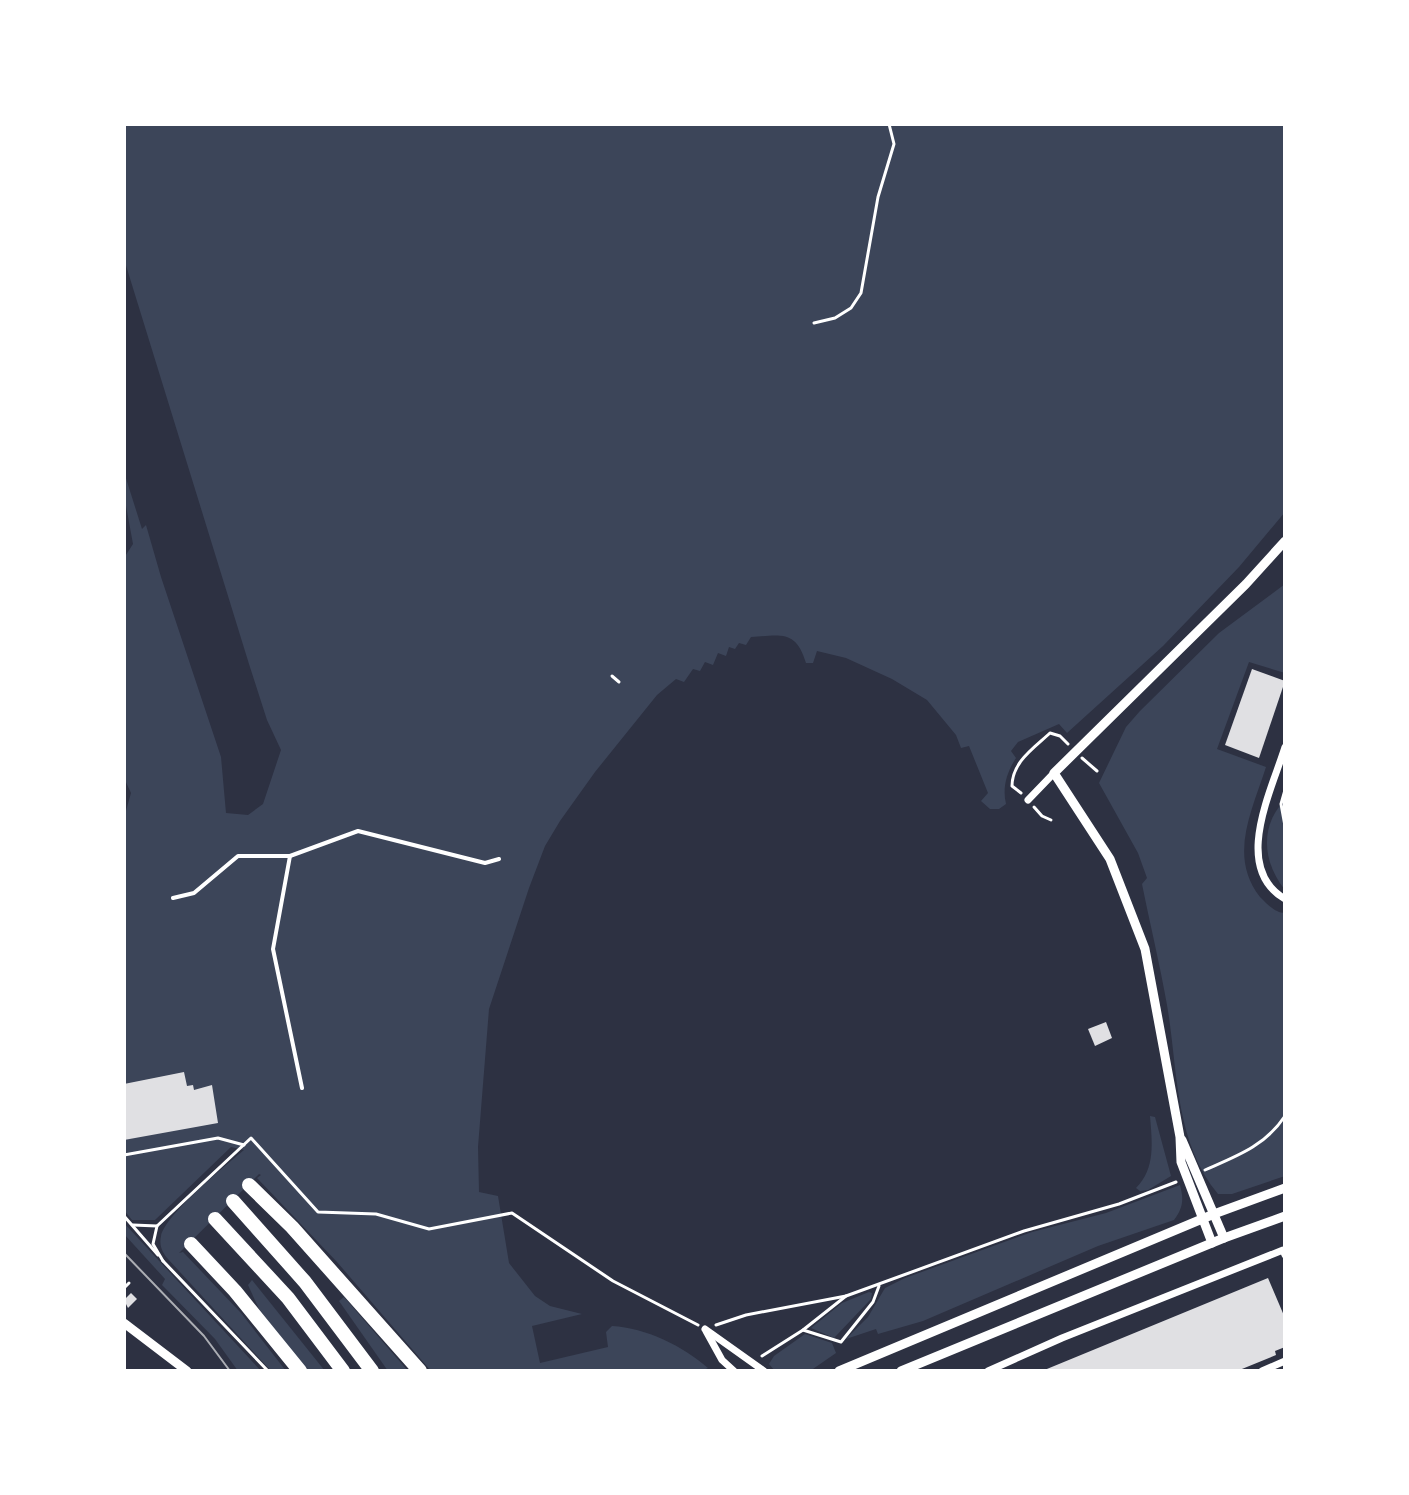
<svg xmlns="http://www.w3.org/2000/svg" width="1409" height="1495" font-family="'Varela Round',sans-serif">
<rect width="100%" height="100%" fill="#2d3142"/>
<!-- green -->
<g fill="#3c4559">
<path d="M124,124H1285V512L1239,567L1163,646L1067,733L1059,724L1018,742L1011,751L1016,758C1007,772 1002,787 1006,804L999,809H990L981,801L988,793L969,746L961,748L956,735L927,700L892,679L846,658L817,651L813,663H806C796,630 782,635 751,637L746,645L739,643L735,649L729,647L726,656L718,653L713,665L705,662L700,671L693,669L684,682L676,679L657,695L595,772L560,821L545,846L529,888L489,1009L478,1147L479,1192L498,1196L509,1263L535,1296L550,1306L582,1314L532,1326L540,1363L608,1347L606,1332L612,1326C646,1328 683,1346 708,1368L701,1371H431L337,1262L257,1178L261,1175L259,1174L179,1253L183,1252L241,1313L286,1371H271L168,1259C162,1252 159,1245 161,1236C165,1215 226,1165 244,1150L231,1147L155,1220H132L124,1210V818L131,793L124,778V558L133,544L124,495V472L142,529L146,525L161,577L221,757L226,813L248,815L263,804L281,750L267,720L249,664L124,259Z"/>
<path d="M1285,584V673L1249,662L1217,749L1266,767C1252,811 1228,856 1260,897C1267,904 1275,913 1285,913V1176L1232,1194H1218C1174,1141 1178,1068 1167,1005C1160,965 1150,924 1142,884L1147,878L1138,853L1099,783L1126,727L1140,711L1219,633Z"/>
<path d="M1285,800V890C1263,863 1259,826 1285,800Z"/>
<path d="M1150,1116L1155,1117L1171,1176L1148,1190L1140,1191L1136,1188C1156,1168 1152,1142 1150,1116Z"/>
<path d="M1180,1185C1184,1200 1183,1208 1174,1220L1098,1246L923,1321L878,1334L876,1329L846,1339L868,1317L885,1288L905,1278L1032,1232L1106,1213Z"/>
<path d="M124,1223L261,1371H238L215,1339L162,1285L165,1279L124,1234Z"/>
<path d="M252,1280L325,1371H307L259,1309L248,1285Z"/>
<path d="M869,1292L872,1293L871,1299L834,1338L811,1328L842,1303Z"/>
<path d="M344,1297L408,1371H388L339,1301Z"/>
<path d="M805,1334L832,1343L836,1353L810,1371H775L769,1364L774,1356Z"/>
</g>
<!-- building -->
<g fill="#e0e0e3">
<path d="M1252,669L1285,681L1259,758L1225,745Z"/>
<path d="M1106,1022L1112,1038L1095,1046L1088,1029Z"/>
<path d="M184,1072L187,1086L193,1085L194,1090L212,1085L218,1123L124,1140V1084Z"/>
<path d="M1268,1278L1285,1318V1347L1275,1351L1276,1355L1237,1371H1042Z"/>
<path d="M131,1293L137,1299L128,1308L124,1300Z"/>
</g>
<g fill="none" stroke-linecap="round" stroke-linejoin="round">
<!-- path -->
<g stroke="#fff" stroke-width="3">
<path d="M814,323L835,318L851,308L861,293L878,197L894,144L889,124"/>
<path d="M612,676L619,682"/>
<path d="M1082,758L1097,771"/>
<path d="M1285,790L1281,804L1285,826"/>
<path d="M1021,793L1012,786C1012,762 1034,748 1050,733L1060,736L1068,744"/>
<path d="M1034,807L1042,816L1051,820"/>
<path d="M124,1155L218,1138L244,1145"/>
<path d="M1205,1170C1237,1156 1265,1146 1285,1116"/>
<path d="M124,1216L158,1255"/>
<path d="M133,1225L157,1226"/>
<path d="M163,1261L153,1244L157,1226L251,1138L318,1212L376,1214L429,1229L512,1213L613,1281L698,1325"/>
<path d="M163,1261L268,1371"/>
<path d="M124,1288L129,1283"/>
<path d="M716,1325L746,1315L846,1296"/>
<path d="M803,1330L841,1342L873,1302L879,1286"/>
<path d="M762,1356L803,1330L846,1296L1024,1231L1119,1204L1176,1182"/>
</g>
<!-- service -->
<g stroke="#fff" stroke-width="4">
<path d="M173,898L194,893L238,856H290"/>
<path d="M302,1088L273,949L290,856L358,831L485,863L499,859"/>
</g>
<!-- minor -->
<g stroke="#fff" stroke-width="7">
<path d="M1285,747C1271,792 1232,868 1285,899"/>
<path d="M1028,800L1054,773"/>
<path d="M705,1329L764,1371"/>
<path d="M706,1331L722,1360L734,1371"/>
<path d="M988,1371L1062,1338L1283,1250L1285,1255"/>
<path d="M1262,1371L1285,1361"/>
</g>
<!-- tertiary -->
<g stroke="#fff" stroke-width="9">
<path d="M1182,1140L1224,1238"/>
<path d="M1212,1243L1181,1162L1180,1137L1145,949L1110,859L1054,773L1246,584L1285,541"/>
<path d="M124,1323L187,1371"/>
<path d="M839,1371L1214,1214L1285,1188"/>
<path d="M901,1371L1224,1238L1285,1216"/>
</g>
<!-- motorway -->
<g stroke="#fff" stroke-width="14">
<path d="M249,1185L292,1227L420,1371"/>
<path d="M233,1201L305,1282L372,1371"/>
<path d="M215,1219L288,1298L343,1371"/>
<path d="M191,1244L235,1291L300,1371"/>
</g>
<!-- tram -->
<path stroke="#abadb3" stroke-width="2" d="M124,1253L204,1336L230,1371"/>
</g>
<!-- border -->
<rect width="1409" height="1495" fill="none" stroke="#ffffff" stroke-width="252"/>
</svg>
